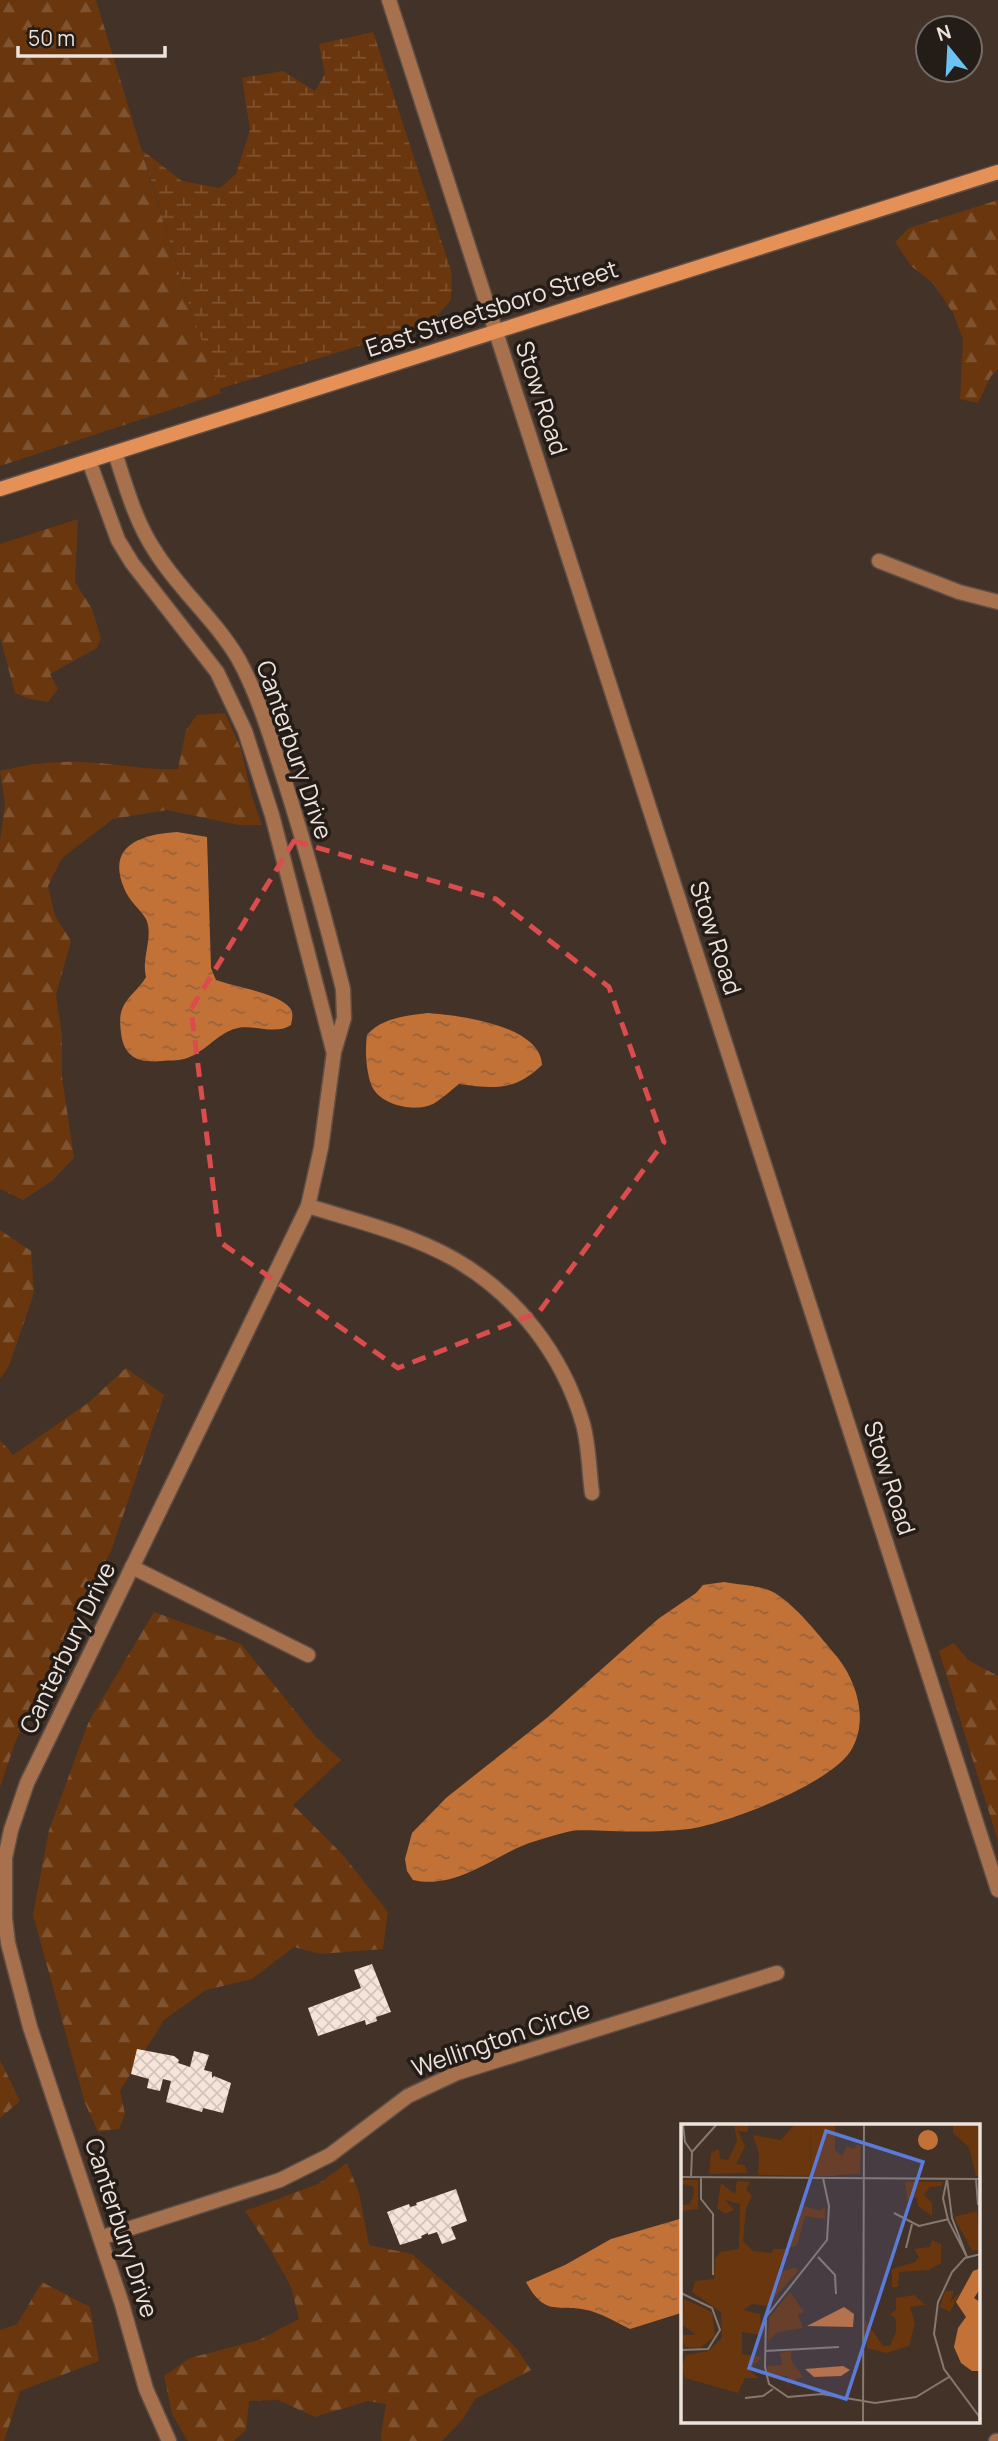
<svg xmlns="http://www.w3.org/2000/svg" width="998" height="2441" font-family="Manrope,sans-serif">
<defs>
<pattern id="forest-firs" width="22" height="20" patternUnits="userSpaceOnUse" patternTransform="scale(1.75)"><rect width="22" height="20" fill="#69360d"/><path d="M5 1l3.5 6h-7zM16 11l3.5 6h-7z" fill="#7f5330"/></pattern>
<pattern id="wetland-marsh" width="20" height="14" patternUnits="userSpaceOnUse" patternTransform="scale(1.75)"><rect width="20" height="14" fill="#69360d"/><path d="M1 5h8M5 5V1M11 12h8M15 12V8" fill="none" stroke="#7f5330"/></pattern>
<pattern id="water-ripples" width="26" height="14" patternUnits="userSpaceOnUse" patternTransform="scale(1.75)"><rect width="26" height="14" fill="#c37237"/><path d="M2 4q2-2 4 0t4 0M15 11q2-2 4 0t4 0" fill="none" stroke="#98623b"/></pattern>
<pattern id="building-cross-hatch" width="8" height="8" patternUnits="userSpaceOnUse" patternTransform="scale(1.75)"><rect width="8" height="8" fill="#f6e4d9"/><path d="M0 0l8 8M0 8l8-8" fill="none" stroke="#d3c4bb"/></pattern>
</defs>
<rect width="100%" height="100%" fill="#433228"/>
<!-- forest -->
<g fill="url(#forest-firs)">
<path d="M0,0H96L185,293L221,393L0,466Z"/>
<path d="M998,200V369L991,376L978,403L960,399L963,339L953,313L933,283L911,266L895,242L909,228Z"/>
<path d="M78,519L75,582L92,609L101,638L97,648L50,674L58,689L48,702L29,699L15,693L0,637V544Z"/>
<path d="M225,713L241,749L251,794L262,825H238L167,810L113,819L62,858L48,886L55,916L71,941L56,995L62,1036V1077L74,1158L52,1181L23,1200L0,1189V841L5,804L0,771C31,763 65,760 97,763C124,765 150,770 178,769L186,730L197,715Z"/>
<path d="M0,1230L31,1251L34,1293L9,1366L0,1379Z"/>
<path d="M126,1368L164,1395L111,1551L53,1661L15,1743L0,1787V1440L13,1455L88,1403Z"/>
<path d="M154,1612L241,1644L316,1737L341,1760L293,1805L343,1855L388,1912L383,1949L320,1954L294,1947L252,1979L206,1990L164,2020L120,2091L125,2114L119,2129L98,2132L85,2103L33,1915L49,1830L89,1721Z"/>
<path d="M954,1643L968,1660L998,1676V1841L939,1651Z"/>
<path d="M0,2060L20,2101L0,2118Z"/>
<path d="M347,2163L359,2193L369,2245L412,2254L487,2319L517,2349L531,2370L475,2399L463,2419L442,2441H382L381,2434L386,2404L368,2401L315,2417L278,2400L249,2401L246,2430L234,2441H188L172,2414L164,2376L190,2358L259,2340L299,2319L291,2287L270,2249L245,2211L318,2184Z"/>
<path d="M42,2282L90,2307L99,2361L20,2391L4,2441H0V2330L17,2324Z"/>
</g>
<!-- wetland -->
<path fill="url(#wetland-marsh)" d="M373,32L452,274L451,300L430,324L219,389L185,293L142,150L182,181L220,188L236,174L250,130L242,78L283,71L315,91L325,74L319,44Z"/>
<!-- water -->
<g fill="url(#water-ripples)">
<path d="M177,832L207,837L211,968L216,980C235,987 279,993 290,1008C294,1013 292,1019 291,1025C274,1036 254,1023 234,1029C216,1035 203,1054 184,1059C177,1061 169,1060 162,1061C139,1063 124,1058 121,1033C120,1024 119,1016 123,1007C128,996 140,988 146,977C141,958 154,936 146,919C140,909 129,901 124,888C106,845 142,834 177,832Z"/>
<path d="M427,1013C457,1015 541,1025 542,1065C515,1091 495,1089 459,1084C451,1090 442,1099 433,1104C415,1113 378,1105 371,1084C366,1070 365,1050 367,1035C381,1018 406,1016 427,1013Z"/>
<path d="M724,1582C738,1585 757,1585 771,1591C794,1602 821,1638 838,1658C858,1684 869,1723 850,1752C827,1785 729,1823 689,1829C663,1832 636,1832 610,1831C596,1831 581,1829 567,1832C551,1836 533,1841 517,1848C486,1863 450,1889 413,1880L407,1871L405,1859L412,1833L446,1798L548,1717L658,1619L696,1593L703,1585Z"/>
<path d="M683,2218V2310L681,2313L630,2329C618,2323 606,2316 594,2312C561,2301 547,2321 526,2282L565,2265L611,2239Z"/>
</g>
<!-- building -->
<g fill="url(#building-cross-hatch)">
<path d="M372,1964L391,2012L376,2017L377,2021L366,2025L365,2020L318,2036L308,2008L361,1988L354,1970Z"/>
<path d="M137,2049L174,2056L179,2060L178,2063L190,2067L194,2051L209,2055L204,2070L212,2072V2078L214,2076L231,2083L223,2113L203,2108L202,2112L166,2102L171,2081L163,2079L160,2091L147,2088L149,2079L131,2074Z"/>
<path d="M456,2189L467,2221L451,2227L456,2239L442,2244L437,2232L428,2235V2233L421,2236L422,2238L400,2245L387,2212L409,2204L410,2207L417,2205L416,2203Z"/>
</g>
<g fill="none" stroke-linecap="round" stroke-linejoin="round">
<defs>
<g id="minor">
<path d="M115,453C126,486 135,521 155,551C179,590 216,620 239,660C259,697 271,739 284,779C306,848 325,918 343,989L344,1018L334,1052L321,1148L308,1206L27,1783L11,1830L5,1858V1918L8,1943L30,2027L122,2304L146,2389L169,2441"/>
<path d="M89,461L118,540L132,563L217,672L245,731L272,815L333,1050"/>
<path d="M879,561L959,592L998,602"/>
<path d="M308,1206C357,1221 410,1234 454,1259C517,1295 563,1355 583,1424C589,1446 589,1471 592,1493"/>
<path d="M132,1567L308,1655"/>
<path d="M100,2238L280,2180L330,2155L408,2096L457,2073L777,1973"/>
<path d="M996,2441H998"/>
</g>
<path id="tertiary" d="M389,0L998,1890"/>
<path id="secondary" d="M0,489L998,172"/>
</defs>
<!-- minor casing -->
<use href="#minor" stroke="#5e4e45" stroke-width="17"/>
<!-- tertiary casing -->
<use href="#tertiary" stroke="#5e4e45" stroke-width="17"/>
<!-- secondary casing -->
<use href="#secondary" stroke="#5e4e45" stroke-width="17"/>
<!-- minor -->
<use href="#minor" stroke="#a7714e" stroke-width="14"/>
<!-- tertiary -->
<use href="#tertiary" stroke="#a7714e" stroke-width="14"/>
<!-- secondary -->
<use href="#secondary" stroke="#e59057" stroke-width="14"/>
</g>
<!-- marked area -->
<path fill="none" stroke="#db4d4c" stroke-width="5" stroke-dasharray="14 9" stroke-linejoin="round" d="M294,841L496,899L609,987L664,1142L539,1312L398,1368L220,1242L191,1009Z"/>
<g text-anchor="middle" stroke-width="7" stroke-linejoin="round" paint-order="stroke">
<!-- street labels -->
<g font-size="24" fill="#ede3dc" stroke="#241c17">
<text transform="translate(492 309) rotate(-18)" y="8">East Streetsboro Street</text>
<text transform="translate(541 398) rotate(72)" y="8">Stow Road</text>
<text transform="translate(294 750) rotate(71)" y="8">Canterbury Drive</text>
<text transform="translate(715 938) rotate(72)" y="8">Stow Road</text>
<text transform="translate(889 1478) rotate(72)" y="8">Stow Road</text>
<text transform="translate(68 1648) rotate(-64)" y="8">Canterbury Drive</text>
<text transform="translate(501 2039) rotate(-19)" y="8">Wellington Circle</text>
<text transform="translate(121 2228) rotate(72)" y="8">Canterbury Drive</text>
</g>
</g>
<!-- overview -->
<g transform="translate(681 2124)">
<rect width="299" height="299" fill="#433228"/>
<path d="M114,0H130L129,52L77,51L78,29L72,11L100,16Z" fill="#69360d"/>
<path d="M53,0H68L66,8L57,7L64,22L55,40L64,41L66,49L28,50L30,29L38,25L39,35L47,36L56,17ZM130,0H154V52H129ZM272,0H299V52H295L288,23L272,9ZM0,56H17V85L0,87V76L2,81L9,80L13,69L12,62L1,60ZM56,57L69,58L65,65L71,72L65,85L62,117L72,127L91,129L92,125H105L109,129L98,143L100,148L114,143L117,147L86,182L71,180L62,186L79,190L81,211L61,208V230L81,233L68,246L78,254H64L57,269L4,254L1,243L5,231L27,227L41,214L40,188L11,168L14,157L33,155L34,135L39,128L58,125L59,80L44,76L53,86L44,90L36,84L40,59L54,70ZM224,58H261V62L249,63L243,71L251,79V92L237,82L236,73L226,76ZM121,81L138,87L144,83V95L124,92L116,121L109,124L106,119ZM296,87L299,126L291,127L273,93ZM251,116L260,120V139L248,146L218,148L217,163H211V145L234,138L238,133L233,125L249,123ZM264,167H273L269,178L279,168L269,188L259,183ZM109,168L123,188L117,191L122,204L97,208L87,217L88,194ZM233,171L245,181L229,183L234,199L228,222L205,229L186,224L184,196L202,222H209L215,208V195L209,190L215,186V174ZM3,175L31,188L34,212L19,224L5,223L0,215V211H15L2,201ZM110,227V236L122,253L108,258L106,264V252L86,251V242L101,241L99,229Z" fill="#69360d"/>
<path d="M175,21H180L179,50L154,51V26L161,32L166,22L173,25Z" fill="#69360d"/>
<path d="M237 16a10 10 0 1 1 20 0a10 10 0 1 1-20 0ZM300,144L299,165L293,174L299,178V247H291L280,239L273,223L277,204L285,193L275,178L292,147ZM163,183L173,190L172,203L126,202ZM162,242L169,246L160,252L133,253L124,245Z" fill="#c37237"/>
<path fill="none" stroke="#877970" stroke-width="2" d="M2,0L4,18L11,28L36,0M0,53L300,55M10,53L11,28M20,53V75L32,90V151M142,54L148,82L146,116L85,193L84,243L88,260L107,273L141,270L194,279L235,273L268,253M266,55L262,74L267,96L286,133M266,55L271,94L286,133M295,55L297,81M213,89L238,102L268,95M225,124L231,100M300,130L284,134L271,148L257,178L253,210L263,245L300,295M137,133L154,151L155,170M0,169L31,184L39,206L27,225L0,226M84,227L158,223M64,274L82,272L92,265M182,299L183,0"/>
<path fill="#5b7bd9" fill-opacity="0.15" stroke="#5b7bd9" stroke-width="3.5" d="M145,7L242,38L165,275L68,244Z"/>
<rect width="299" height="299" fill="none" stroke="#ede3dc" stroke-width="3.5"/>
</g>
<!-- north arrow -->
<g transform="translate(949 49) rotate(342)"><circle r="33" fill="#241c17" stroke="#746c66" stroke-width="2"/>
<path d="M0-5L12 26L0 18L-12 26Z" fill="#6bc3f2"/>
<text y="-10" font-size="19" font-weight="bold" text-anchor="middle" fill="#ede3dc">N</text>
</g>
<!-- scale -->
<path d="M18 46v10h147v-10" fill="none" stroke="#ede3dc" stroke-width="3.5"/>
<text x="28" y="46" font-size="21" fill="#ede3dc" stroke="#241c17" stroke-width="5" paint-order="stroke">50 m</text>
</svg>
